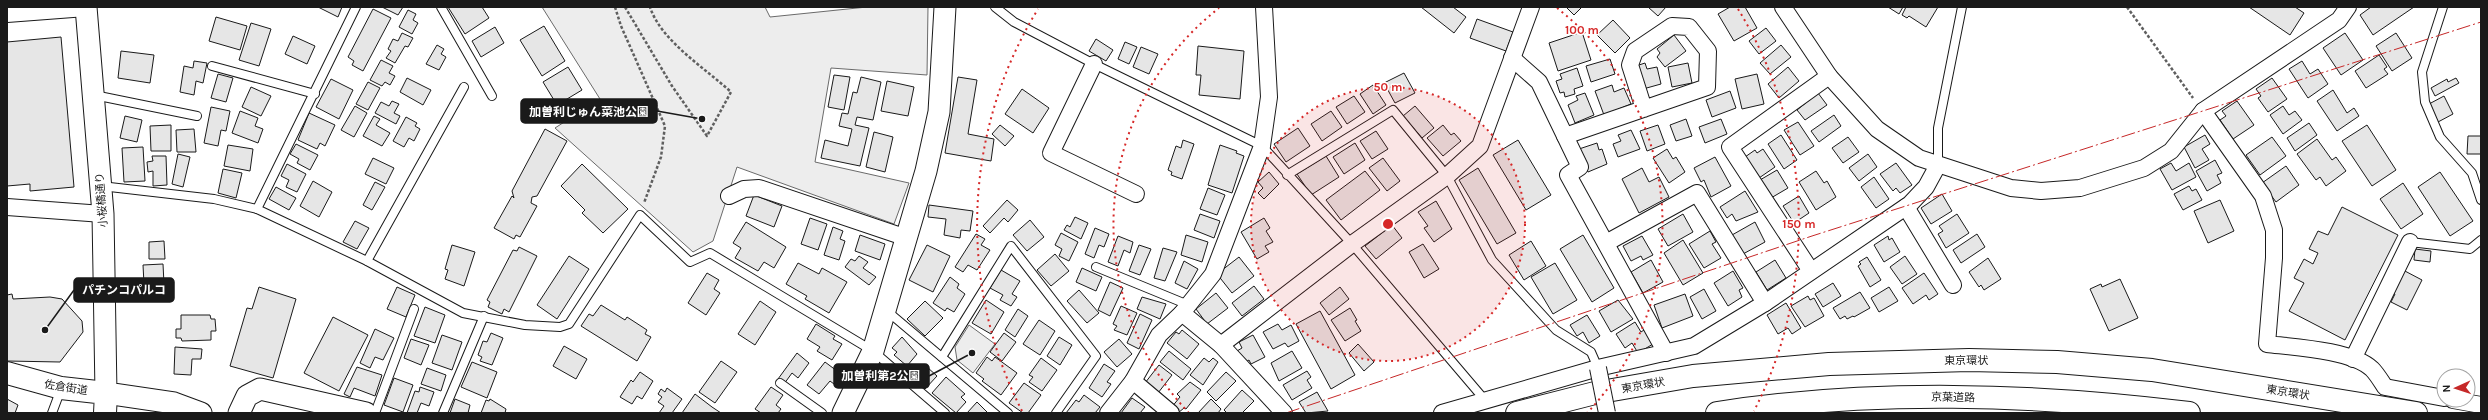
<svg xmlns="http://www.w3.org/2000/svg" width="2488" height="420" font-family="Karla,'Noto Sans JP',sans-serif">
<rect width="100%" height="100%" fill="#fff"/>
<!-- built -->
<g fill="#ededed" stroke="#6a6a6a">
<path d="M542,7H765L770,17L867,7H928L927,75L831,68L815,162L909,183L894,224L737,167L713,241L693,252L555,128L600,99Z"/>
<path d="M969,325L995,344L973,373L957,360L955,347Z"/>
</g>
<!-- building -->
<g fill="#e6e6e6" stroke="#1a1a1a">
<path d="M318,7H342L338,17Z"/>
<path d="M382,7H403L398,15Z"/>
<path d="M448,7H482L489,18L465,34Z"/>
<path d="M1421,7H1453L1466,17L1454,33Z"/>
<path d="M1566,7H1582L1574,15Z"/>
<path d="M1648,7H1666L1658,16Z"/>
<path d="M1730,7H1745L1757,28L1734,41L1718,14Z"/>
<path d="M1888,7H1903L1899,14Z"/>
<path d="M1906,7H1938L1926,27L1909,16L1907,18L1902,15Z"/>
<path d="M2249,7H2295L2304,13L2290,35Z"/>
<path d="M2371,7H2414L2373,35L2360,15Z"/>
<path d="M373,9L391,18L363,71L352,65L354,61L348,57Z"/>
<path d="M408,10L416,14L413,20L418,23L412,34L399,27Z"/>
<path d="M216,17L247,26L240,50L209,41Z"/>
<path d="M1477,19L1513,32L1506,51L1470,38Z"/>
<path d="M1613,20L1630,38L1615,53L1597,35Z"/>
<path d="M251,23L271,29L259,66L239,60Z"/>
<path d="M544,26L565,61L542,76L520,40Z"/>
<path d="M495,27L504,43L481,57L472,41Z"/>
<path d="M1766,28L1776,41L1759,54L1749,41Z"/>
<path d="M1582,32L1591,60L1558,71L1549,43Z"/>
<path d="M402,33L413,38L408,47L405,46L395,63L386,58L391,51L388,49L393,39L398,41Z"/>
<path d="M2345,33L2363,60L2341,75L2323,48Z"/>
<path d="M2396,33L2412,58L2392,71L2376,46Z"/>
<path d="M1674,35L1686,51L1665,67L1657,57L1660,53L1657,49Z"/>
<path d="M293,36L315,46L307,64L285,54Z"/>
<path d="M61,37L74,187L30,191V184L7,186V42Z"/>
<path d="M1096,39L1113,50L1106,61L1089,51Z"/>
<path d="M1125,42L1137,47L1129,64L1118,59Z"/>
<path d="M437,45L444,49L441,54L446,57L439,70L426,64Z"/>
<path d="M1781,45L1791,57L1770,74L1760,63Z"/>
<path d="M1198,46L1244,51L1240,99L1199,95L1201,75H1196Z"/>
<path d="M1141,47L1158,54L1149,74L1133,67Z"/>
<path d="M121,51L154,55L150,83L118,78Z"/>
<path d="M2379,55L2387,67L2384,69L2388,74L2366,88L2355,71Z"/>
<path d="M1610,59L1615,74L1591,82L1586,66Z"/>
<path d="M381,60L393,66L389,73L395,76L390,85L385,82L382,86L370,80Z"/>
<path d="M194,61L207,63L203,83L196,81L194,95L180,92L184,66L193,68Z"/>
<path d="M2302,61L2310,74L2318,69L2328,84L2308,98L2289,69Z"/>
<path d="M1645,63L1647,69L1657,67L1661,84L1643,89L1636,66Z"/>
<path d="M1688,63L1692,83L1672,87L1668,67Z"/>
<path d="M568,67L582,90L557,105L543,82Z"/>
<path d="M1788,67L1799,81L1779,98L1768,84Z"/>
<path d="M1577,68L1583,86L1574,89L1575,94L1565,97L1564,92L1560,93L1556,81L1562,79L1560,74Z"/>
<path d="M1404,73L1415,93L1395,103L1384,83Z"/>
<path d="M218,74L233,78L226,102L211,98Z"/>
<path d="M1757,74L1764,104L1742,109L1735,79Z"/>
<path d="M834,75L850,77L844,110L828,107Z"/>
<path d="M861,77L881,82L873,120L857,117L855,125L869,128L860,166L821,158L825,140L848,146L852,129L839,126L842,113L848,114L853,92L857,93Z"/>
<path d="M958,77L977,80L968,134L994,139L991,161L945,153Z"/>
<path d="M407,78L431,90L423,105L400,92Z"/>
<path d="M2272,78L2287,99L2268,112L2258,98L2261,96L2256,89Z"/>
<path d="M2456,78L2459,83L2435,96L2431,88L2447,79L2448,82Z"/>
<path d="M331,79L353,90L339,119L316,107Z"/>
<path d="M887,81L914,87L908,116L881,111Z"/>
<path d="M368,82L380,88L368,110L356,104Z"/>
<path d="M1373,85L1386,105L1373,114L1360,94Z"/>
<path d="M1612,85L1614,92L1624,88L1631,104L1604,115L1595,91Z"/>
<path d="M251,87L271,96L261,116L242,107Z"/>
<path d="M1022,89L1049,108L1033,133L1005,114Z"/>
<path d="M2333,90L2347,113L2354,108L2359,116L2337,131L2317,101Z"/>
<path d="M1730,91L1736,108L1712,117L1706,100Z"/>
<path d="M1585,93L1594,115L1575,123L1568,105L1578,100L1576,96Z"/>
<path d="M1818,93L1827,105L1805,120L1797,110Z"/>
<path d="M1354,96L1365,112L1347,124L1336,107Z"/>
<path d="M2444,96L2453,114L2438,122L2429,104Z"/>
<path d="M392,101L399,104L394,113L400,116L396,124L375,113L381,102L389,106Z"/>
<path d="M2237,101L2254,125L2233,139L2220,120L2226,116L2222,111Z"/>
<path d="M355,106L367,113L354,137L341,130Z"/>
<path d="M1415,106L1434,128L1422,138L1403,116Z"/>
<path d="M2283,106L2289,115L2295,111L2302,120L2283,134L2270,115Z"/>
<path d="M211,107L230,111L226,131L221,130L218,146L204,143Z"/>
<path d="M240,111L258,118L255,126L263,129L258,143L232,133Z"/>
<path d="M1331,111L1342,127L1322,141L1311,124Z"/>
<path d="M309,113L335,125L325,146L320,143L317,149L298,140Z"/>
<path d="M1834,115L1841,126L1819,142L1811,131Z"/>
<path d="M125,116L142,120L137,142L120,138Z"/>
<path d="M374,116L380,119L376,125L390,133L382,146L363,136Z"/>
<path d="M406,117L417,123L415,126L420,129L414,141L409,138L404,147L393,141Z"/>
<path d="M1686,119L1692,136L1676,141L1670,125Z"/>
<path d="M1721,119L1727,134L1705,143L1699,127Z"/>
<path d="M1798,122L1814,146L1800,155L1784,130Z"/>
<path d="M2309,123L2317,135L2295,151L2287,138Z"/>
<path d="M171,125V151H151L150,126Z"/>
<path d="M1000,125L1014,136L1005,146L992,134Z"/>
<path d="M1443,125L1451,135L1454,133L1461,141L1443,156L1427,138Z"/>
<path d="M1658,125L1665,144L1647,151L1640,131Z"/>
<path d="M2367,125L2396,170L2372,186L2342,141Z"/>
<path d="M1298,128L1310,146L1286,162L1274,144Z"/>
<path d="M194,129L196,152H177L176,130Z"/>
<path d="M545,129L567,141L537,196L532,197L531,203L537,206L520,237L516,235L514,239L494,228L512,196L514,198L512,191Z"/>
<path d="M1631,130L1640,149L1618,157L1613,144L1621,141L1618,135Z"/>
<path d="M1376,131L1388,149L1372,159L1360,141Z"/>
<path d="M874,132L893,137L885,172L866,167Z"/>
<path d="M1781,135L1797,160L1784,169L1768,144Z"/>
<path d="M2205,135L2210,144L2202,149L2209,160L2195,168L2184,147Z"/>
<path d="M2468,136H2481V154H2467Z"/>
<path d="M1848,137L1859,152L1843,163L1832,148Z"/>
<path d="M2272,137L2286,156L2260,175L2246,155Z"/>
<path d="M2317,139L2332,160L2336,157L2346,171L2326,186L2320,177L2316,180L2297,154Z"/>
<path d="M1183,140L1194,144L1182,179L1171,175L1172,172L1168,170L1176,146L1181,148Z"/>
<path d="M1518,140L1551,195L1526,210L1493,155Z"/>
<path d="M1355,143L1365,160L1344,174L1333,157Z"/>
<path d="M1597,143L1599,150L1602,149L1607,164L1588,172L1579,149Z"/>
<path d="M296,144L318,155L310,170L297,163L299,159L290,154Z"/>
<path d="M228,145L253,149L250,171L224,166Z"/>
<path d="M1220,145L1237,151L1236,153L1244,156L1232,193L1208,185Z"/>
<path d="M143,147L145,181L124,182L122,148Z"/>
<path d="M1667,149L1673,159L1676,157L1685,172L1669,183L1653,158Z"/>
<path d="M1763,149L1775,167L1759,178L1745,157L1755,150L1757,153Z"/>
<path d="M178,154L190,157L183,187L172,184Z"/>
<path d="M1868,154L1877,167L1859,181L1849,168Z"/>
<path d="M152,156H166L167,185L153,186V171L148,172L147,162L153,161Z"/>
<path d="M1326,156L1339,177L1311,195L1297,174Z"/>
<path d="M1715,157L1731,186L1711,197L1704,180L1701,182L1694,168Z"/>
<path d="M373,158L394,168L386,184L365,174Z"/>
<path d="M1383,158L1400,181L1387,191L1369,168Z"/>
<path d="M2215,160L2222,173L2217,175L2221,183L2207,191L2196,171Z"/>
<path d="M1896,163L1912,185L1900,193L1896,188L1893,191L1880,174Z"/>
<path d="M2171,163L2176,171L2189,163L2196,177L2172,190L2160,169Z"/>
<path d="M287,164L306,174L297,192L286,187L289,180L281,176Z"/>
<path d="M582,164L628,209L603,233L582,213L585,210L561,186Z"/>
<path d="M2286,166L2299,185L2276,202L2262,183Z"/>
<path d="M1478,168L1516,233L1497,244L1459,180Z"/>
<path d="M1642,168L1649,182L1659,177L1669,197L1639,213L1622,179Z"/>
<path d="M223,169L242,173L236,198L218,193Z"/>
<path d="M1777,170L1788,188L1771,198L1760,180Z"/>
<path d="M1365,171L1380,190L1341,220L1326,200Z"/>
<path d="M1816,171L1824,183L1827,181L1836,197L1816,210L1799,182Z"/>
<path d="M1269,172L1279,184L1264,199L1258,193L1263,188L1258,182Z"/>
<path d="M2440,172L2473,221L2450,236L2418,187Z"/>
<path d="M1874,177L1889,199L1876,208L1861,187Z"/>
<path d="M313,181L332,192L319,217L300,206Z"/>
<path d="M375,182L385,187L372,210L363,205Z"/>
<path d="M2403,183L2423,214L2401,229L2380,199Z"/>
<path d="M2189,186L2192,191L2196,189L2202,200L2183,210L2174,194Z"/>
<path d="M276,187L296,198L289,210L269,199Z"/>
<path d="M1208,188L1225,195L1217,215L1200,209Z"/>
<path d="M1745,191L1758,212L1736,221L1732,214L1727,218L1720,207Z"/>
<path d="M1942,194L1952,211L1931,224L1921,208Z"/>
<path d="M754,195L782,206L774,227L746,216Z"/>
<path d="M1799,196L1809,213L1794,223L1783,206Z"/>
<path d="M1007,200L1018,210L1008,222L1004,218L990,233L983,226Z"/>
<path d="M2220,200L2234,231L2208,243L2194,211Z"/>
<path d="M1436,201L1452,229L1434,242L1424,228L1428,226L1418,212Z"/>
<path d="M929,205L973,211L970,231L961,230L960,238L944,235L946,219L928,217Z"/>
<path d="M2342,207L2398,235L2345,340L2289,311L2304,283L2294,278L2304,259L2313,264L2318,253L2309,249L2318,231L2328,235Z"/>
<path d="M1200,214L1220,221L1214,238L1194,230Z"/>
<path d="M1683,214L1693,232L1668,246L1658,229Z"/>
<path d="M1957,214L1969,233L1946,248L1938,234L1943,231L1939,226Z"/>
<path d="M1075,217L1088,223L1081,239L1064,230L1067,225L1070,227Z"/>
<path d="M810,218L827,224L818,250L801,244Z"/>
<path d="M1264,218L1270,228L1266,231L1273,242L1265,246L1269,252L1257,259L1241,232Z"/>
<path d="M1030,220L1044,237L1027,251L1013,235Z"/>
<path d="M355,221L369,228L357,249L343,242Z"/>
<path d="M746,222L786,247L774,268L764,262L758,271L735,258L741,248L733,243Z"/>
<path d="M1755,222L1765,242L1743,254L1732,235Z"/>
<path d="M1392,225L1402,238L1376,259L1365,246Z"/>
<path d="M833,227L843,231L840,239L845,241L839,260L824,255Z"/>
<path d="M1095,228L1109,234L1104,247L1099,245L1094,258L1085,254Z"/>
<path d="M1710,231L1716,242L1712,244L1721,258L1704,268L1689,244Z"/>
<path d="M1061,233L1078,242L1069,261L1059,256L1062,249L1055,245Z"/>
<path d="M976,234L985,239L981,245L990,250L977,270L968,265L963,272L955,267Z"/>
<path d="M1977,234L1985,247L1961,263L1953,250Z"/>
<path d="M860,235L885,244L880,260L855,251Z"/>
<path d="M1186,235L1208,242L1202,262L1181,255Z"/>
<path d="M1583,235L1614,288L1592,302L1560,249Z"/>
<path d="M1118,236L1133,242L1130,253L1124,250L1118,266L1108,262Z"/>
<path d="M1642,236L1653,255L1643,260L1641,256L1631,261L1623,246Z"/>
<path d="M1888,236L1889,240L1892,238L1900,252L1884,262L1874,245Z"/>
<path d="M1683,240L1703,273L1683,285L1664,253Z"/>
<path d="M164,241L165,259H149V242Z"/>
<path d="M1531,241L1546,266L1524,280L1509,255Z"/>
<path d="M1423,244L1439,269L1424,278L1409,252Z"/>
<path d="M452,245L475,252L464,286L445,279L448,270L445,269Z"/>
<path d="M927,245L950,256L933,292L909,280Z"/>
<path d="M1139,245L1151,249L1140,275L1129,271Z"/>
<path d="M519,247L537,256L509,312L504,309L502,314L488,307L490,302L487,300L513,250L517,251Z"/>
<path d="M1163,248L1177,252L1165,281L1154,278Z"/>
<path d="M2415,249L2431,251L2430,262L2414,260Z"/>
<path d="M1055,254L1069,271L1051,286L1037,270Z"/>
<path d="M569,256L589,269L557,319L537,305Z"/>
<path d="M859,256L868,262L863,268L876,277L869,285L845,267L851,259L855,261Z"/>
<path d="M1905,256L1917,274L1902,284L1890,267Z"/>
<path d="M1239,257L1254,276L1232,293L1217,274Z"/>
<path d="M1867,257L1881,280L1870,287L1858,266L1861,264L1859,262Z"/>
<path d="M1988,258L2001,279L1984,290L1981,285L1979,287L1969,272Z"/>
<path d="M1651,260L1663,282L1643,293L1631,272Z"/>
<path d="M1775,260L1786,278L1767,290L1756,272Z"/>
<path d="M1184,261L1198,269L1187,289L1175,283Z"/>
<path d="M798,263L819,274L822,268L847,282L829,313L805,299L807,296L786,284Z"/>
<path d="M1555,263L1577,300L1553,314L1531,277Z"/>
<path d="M163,264L164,284H144L143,265Z"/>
<path d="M1082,268L1102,277L1096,291L1076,282Z"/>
<path d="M1001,270L1020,281L1012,294L1017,297L1011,306L1000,300L1003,295L990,288Z"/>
<path d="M2403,270L2422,280L2407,310L2391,302L2395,294L2392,292Z"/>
<path d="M1733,271L1743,288L1739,290L1742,297L1728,306L1714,283Z"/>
<path d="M707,273L719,280L714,289L720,293L706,315L688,303Z"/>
<path d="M1924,273L1938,294L1929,300L1926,295L1913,304L1902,288Z"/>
<path d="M950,277L959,284L957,288L965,294L954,312L947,308L945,311L933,303Z"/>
<path d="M2120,279L2138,318L2109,331L2090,289L2101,284L2102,287Z"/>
<path d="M1110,282L1123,288L1110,316L1098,310Z"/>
<path d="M1833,283L1841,296L1823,307L1815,294Z"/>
<path d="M1254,286L1264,299L1242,316L1232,303Z"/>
<path d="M259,287L296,299L273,378L230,366L247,308L252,309Z"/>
<path d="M397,287L415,295L406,317L387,309Z"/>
<path d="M1340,287L1349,299L1329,315L1320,303Z"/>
<path d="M1889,287L1898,301L1879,312L1871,298Z"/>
<path d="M1704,289L1716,311L1702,319L1690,297Z"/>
<path d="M1079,290L1099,313L1087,323L1067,301Z"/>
<path d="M1860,292L1870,308L1854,317L1853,316L1847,319L1845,316L1840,319L1833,308Z"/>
<path d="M1216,293L1228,308L1207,324L1196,309Z"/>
<path d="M12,294L13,299L50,297L62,299L82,321L83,332L60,362L7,361V295Z"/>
<path d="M1685,294L1693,316L1662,328L1654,305Z"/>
<path d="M1808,296L1810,300L1814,298L1824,316L1805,327L1791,306Z"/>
<path d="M1142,297L1166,304L1160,319L1137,309Z"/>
<path d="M986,300L1004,312L991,334L972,323Z"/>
<path d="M1618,300L1633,319L1611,332L1599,311Z"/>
<path d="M760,301L776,312L755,345L738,334Z"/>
<path d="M925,301L943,318L925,336L907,319Z"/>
<path d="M1786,303L1801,328L1792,334L1788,328L1778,334L1767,315Z"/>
<path d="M601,305L625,320L627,317L647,330L645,334L651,337L637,361L581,326L589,314L593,316Z"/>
<path d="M1121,306L1137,313L1127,335L1114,330L1117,326L1113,324Z"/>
<path d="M425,307L445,315L435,343L414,336Z"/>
<path d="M1350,308L1357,320L1355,321L1361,331L1345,341L1331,320Z"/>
<path d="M1018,309L1028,316L1015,337L1005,330Z"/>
<path d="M1320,311L1355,375L1331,389L1296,324Z"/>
<path d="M1140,314L1152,320L1139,349L1127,343Z"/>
<path d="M181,315H210L211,319H215L216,331H211V340L182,341L181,338H176V329H181Z"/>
<path d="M1587,315L1600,336L1589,343L1583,332L1577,336L1570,325Z"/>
<path d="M333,317L368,335L339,391L304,373Z"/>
<path d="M1039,320L1055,331L1040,355L1023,344Z"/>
<path d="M1635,322L1641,332L1644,330L1653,344L1638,353L1632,343L1625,348L1616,334Z"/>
<path d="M816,324L835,336L833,339L842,344L832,360L817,351L820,347L807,339Z"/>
<path d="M1278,324L1282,330L1291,325L1299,341L1288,347L1285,343L1273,349L1263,332Z"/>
<path d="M375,329L394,338L383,360L375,357L370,368L360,363Z"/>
<path d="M1182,330L1199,344L1187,359L1167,343L1176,332L1179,334Z"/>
<path d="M491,333L503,338L492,365L480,361L482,357L478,355L483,341L487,342Z"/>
<path d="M1004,333L1016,342L1002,361L990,352Z"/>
<path d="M442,335L462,342L452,370L432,363Z"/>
<path d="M1253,335L1265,357L1251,364L1249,360L1244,363L1237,351L1242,348L1239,342Z"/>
<path d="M902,337L917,354L907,366L894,355L897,352L892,348Z"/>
<path d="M1059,337L1072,345L1060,365L1047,356Z"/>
<path d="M411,339L429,345L421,365L404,358Z"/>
<path d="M1119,339L1132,354L1117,367L1104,352Z"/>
<path d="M1358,344L1374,362L1364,371L1349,353Z"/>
<path d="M564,346L587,359L576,379L553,366Z"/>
<path d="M175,347L202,349L201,359H192L191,375L174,374Z"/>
<path d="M1169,351L1191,369L1183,380L1160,362Z"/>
<path d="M1292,351L1302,368L1279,381L1271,363Z"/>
<path d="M797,353L809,363L798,378L792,373L784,384L778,379Z"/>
<path d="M987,357L992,361L995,357L1017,373L1001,395L982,381L984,379L976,373Z"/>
<path d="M1041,358L1057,370L1042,391L1029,382L1033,377L1029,375Z"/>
<path d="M1204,358L1209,362L1213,358L1218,362L1203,385L1190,375Z"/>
<path d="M721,361L737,372L715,403L699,392Z"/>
<path d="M472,362L497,372L487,398L461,387Z"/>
<path d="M825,362L845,377L838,387L830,381L819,394L807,385Z"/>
<path d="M1104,364L1115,371L1107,382L1111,384L1102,397L1089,388Z"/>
<path d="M1159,365L1172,375L1158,393L1145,383Z"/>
<path d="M918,366L923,371L927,367L937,376L925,389L910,375Z"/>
<path d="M357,367L382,375L375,396L354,388L350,397L344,394Z"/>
<path d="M427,368L446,375L441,391L421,384Z"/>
<path d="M1307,371L1311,377L1307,380L1312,388L1292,400L1283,385Z"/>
<path d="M640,372L653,381L642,399L637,396L632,404L620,397L631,380L633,382Z"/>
<path d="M1226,372L1236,381L1216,401L1207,392Z"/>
<path d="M946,377L965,394L961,397L966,402L956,413L932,393Z"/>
<path d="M394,378L413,385L403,412L384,405Z"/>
<path d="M1190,382L1201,390L1186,409L1184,408L1178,413L1171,408L1180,397L1177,394Z"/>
<path d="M1024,383L1041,395L1028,413H1023L1009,403Z"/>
<path d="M420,387L434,392L429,406L421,403L417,413H407L415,391L419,392Z"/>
<path d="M771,387L783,395L776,405L781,409L778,413H761L755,409Z"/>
<path d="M667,388L682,399L672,413H659L664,406L658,402L662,397L658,394L661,389L665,392Z"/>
<path d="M1242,390L1254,401L1242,413H1227L1224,410Z"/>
<path d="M1317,392L1328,411L1306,413L1299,402Z"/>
<path d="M695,394L712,407L721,413H682Z"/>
<path d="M1084,395L1100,407L1095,413H1066L1076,400L1079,402Z"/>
<path d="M1132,398L1145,407L1140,413H1121Z"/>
<path d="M7,399L18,405L15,413H7Z"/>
<path d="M455,399L470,405L468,413H450Z"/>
<path d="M490,399L506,409L505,413H481L486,400L489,401Z"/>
<path d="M1211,399L1221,409L1218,413H1198Z"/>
<path d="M977,402L988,413H967Z"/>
</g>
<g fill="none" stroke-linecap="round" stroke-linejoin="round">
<defs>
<g id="service">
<path d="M441,7L492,96"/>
<path d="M995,7L1014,22L1094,64L1262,146L1352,244L1484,399"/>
<path d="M2443,7L2422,72L2425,102L2440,137L2472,173L2481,200"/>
<path d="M212,66L315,94"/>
<path d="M94,95L197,116"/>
<path d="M1938,165V128L1962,7"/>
<path d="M1287,175L1393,110L1447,176L1492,260L1556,330L1591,352L1598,368"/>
<path d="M101,186L214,199L257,209L367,261L463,313L525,325L560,327L569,324L640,215L690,262L710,253L873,351L945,413"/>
<path d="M257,209L356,7"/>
<path d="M2410,242L2470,249L2481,240"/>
<path d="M367,261L464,87"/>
<path d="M1096,267L1186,304"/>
<path d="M887,311L1008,413"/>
<path d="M942,357L1011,246L1096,356L1056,413"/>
<path d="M780,383L822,413"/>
<path d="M52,413L61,389"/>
<path d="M375,413L414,309"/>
<path d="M443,413L484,316"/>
</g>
<g id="minor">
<path d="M1783,7L1829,76L1877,129L1919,158L2011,188L2041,191L2080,188L2144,168L2171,151L2203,111L2339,20L2348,7"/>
<path d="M7,14L86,8"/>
<path d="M1512,58L1539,82L1580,167L1568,175L1666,353"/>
<path d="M1094,64L1051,153L1136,194"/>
<path d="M2203,111L2263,196L2274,230V258L2267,344C2293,347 2352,350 2372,369C2377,374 2381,381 2385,387L2444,398"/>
<path d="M1565,136L1707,87L1708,51L1689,27L1672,26L1635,51L1630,65L1644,109"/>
<path d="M729,196L744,189L759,188L907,238"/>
<path d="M7,207L103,214"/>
<path d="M1906,207L1953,285"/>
<path d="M1606,243L1697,193L1765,303"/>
<path d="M1811,271L1730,147L1829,76"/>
<path d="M1182,313L1221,345L1352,244L1447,176L1480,146L1531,7"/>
<path d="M1221,345L1284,413"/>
<path d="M2353,359L2410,242"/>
<path d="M1133,381L1171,413"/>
<path d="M2453,400L2481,405"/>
<path d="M1108,413L1133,381L1159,335L1182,313L1213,274L1262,146L1269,97L1264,7"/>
<path d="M1442,413L1598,368L1694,346L1765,303L1910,204L1926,187L1938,165"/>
</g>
<g id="tertiary">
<path d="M86,7L103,214L106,393L174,403L201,413"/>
<path d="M239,413L247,396L260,389L366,413"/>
<path d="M843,413L873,351L926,171L939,112L945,7"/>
</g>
<g id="trunk">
<path d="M7,373L61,388L106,393L105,413"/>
<path d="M1517,413L1595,393L1693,376L1829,364L1969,360L2057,362L2152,370L2416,413"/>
</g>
<path id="motorway" d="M1717,413C1874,389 2032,394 2189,413"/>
</defs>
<!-- service casing -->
<use href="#service" stroke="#1a1a1a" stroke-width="10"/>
<!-- minor casing -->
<use href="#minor" stroke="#1a1a1a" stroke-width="18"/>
<!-- tertiary casing -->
<use href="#tertiary" stroke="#1a1a1a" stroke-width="23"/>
<!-- trunk casing -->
<use href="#trunk" stroke="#1a1a1a" stroke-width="24"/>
<!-- motorway casing -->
<use href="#motorway" stroke="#1a1a1a" stroke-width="24"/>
<!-- path -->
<g stroke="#5f5f5f" stroke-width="2.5" stroke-dasharray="3 2" stroke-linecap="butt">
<path d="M615,7L621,26L665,126L661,157L644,203"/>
<path d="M625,7L672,86L707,136L731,92C705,68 661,41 650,7"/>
<path d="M2127,7L2193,98"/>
</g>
<!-- service -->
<use href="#service" stroke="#fff" stroke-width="8"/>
<!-- minor -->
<use href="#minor" stroke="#fff" stroke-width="16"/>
<!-- tertiary -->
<use href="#tertiary" stroke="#fff" stroke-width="21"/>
<!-- trunk -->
<use href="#trunk" stroke="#fff" stroke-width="22"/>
<!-- motorway -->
<use href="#motorway" stroke="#fff" stroke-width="22"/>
<defs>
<path id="minor-bridge" d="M1598,368L1607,413"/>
</defs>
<!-- minor-bridge casing -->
<use href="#minor-bridge" stroke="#1a1a1a" stroke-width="18" stroke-linecap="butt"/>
<!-- minor-bridge -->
<use href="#minor-bridge" stroke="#fff" stroke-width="16"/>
<!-- power -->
<path stroke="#c62828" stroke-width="1" stroke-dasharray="14 3 2 3" stroke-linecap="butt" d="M1286,413L1812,236L2481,22"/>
</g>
<!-- distance rings -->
<circle cx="1388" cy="224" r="137" fill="#d62828" fill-opacity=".12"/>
<g fill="none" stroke="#d62828" stroke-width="2" stroke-dasharray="2 4">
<circle cx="1388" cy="224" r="137"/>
<path d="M1189 413A274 274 0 0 1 1219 8M1557 8A274 274 0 0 1 1587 413"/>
<path d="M1022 411A411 411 0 0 1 1038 9M1738 9A411 411 0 0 1 1754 411"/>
</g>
<g text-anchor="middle" stroke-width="3" stroke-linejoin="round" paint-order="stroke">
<!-- street labels -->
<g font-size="11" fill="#1a1a1a" stroke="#fff">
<text transform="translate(101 200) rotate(-94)" y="4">小桜橋通り</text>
<text x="1966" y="364">東京環状</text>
<text transform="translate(1643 385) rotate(-10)" y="4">東京環状</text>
<text transform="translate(66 387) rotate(9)" y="4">佐倉街道</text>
<text transform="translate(2288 392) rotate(9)" y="4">東京環状</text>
<text transform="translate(1953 397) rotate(1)" y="4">京葉道路</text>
</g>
</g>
<circle cx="1388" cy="224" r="6" fill="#d62828" stroke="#fff" stroke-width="2"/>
<g font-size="12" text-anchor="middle" font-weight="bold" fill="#d62828" stroke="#fff" stroke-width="3" stroke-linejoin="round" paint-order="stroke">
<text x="1582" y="34">100 m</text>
<text x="1388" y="91">50 m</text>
<text x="1799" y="228">150 m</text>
</g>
<!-- callouts -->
<path fill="none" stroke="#1a1a1a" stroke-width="1.5" d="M702 119L657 111M45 330L74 290M972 353L929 376"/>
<g fill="#1a1a1a" stroke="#fff" stroke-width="1.5">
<circle cx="702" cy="119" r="4"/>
<circle cx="45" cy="330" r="4"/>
<circle cx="972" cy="353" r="4"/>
</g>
<g fill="#1a1a1a" stroke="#1a1a1a" stroke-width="1.5">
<rect x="521" y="99" width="136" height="24" rx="4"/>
<rect x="74" y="278" width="100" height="24" rx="4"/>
<rect x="834" y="364" width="95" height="24" rx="4"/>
</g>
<g font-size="12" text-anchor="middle" font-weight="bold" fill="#fff">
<text x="589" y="116">加曽利じゅん菜池公園</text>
<text x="124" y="294">パチンコパルコ</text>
<text x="881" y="380">加曽利第2公園</text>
</g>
<!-- border -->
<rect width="2488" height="420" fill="none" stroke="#1a1a1a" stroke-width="16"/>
<!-- north arrow -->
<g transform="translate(2456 388) rotate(267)"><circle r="19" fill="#ffffff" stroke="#a3a3a3"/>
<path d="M0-3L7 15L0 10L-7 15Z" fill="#c62828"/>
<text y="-6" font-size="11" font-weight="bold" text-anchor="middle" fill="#1a1a1a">N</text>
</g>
</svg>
